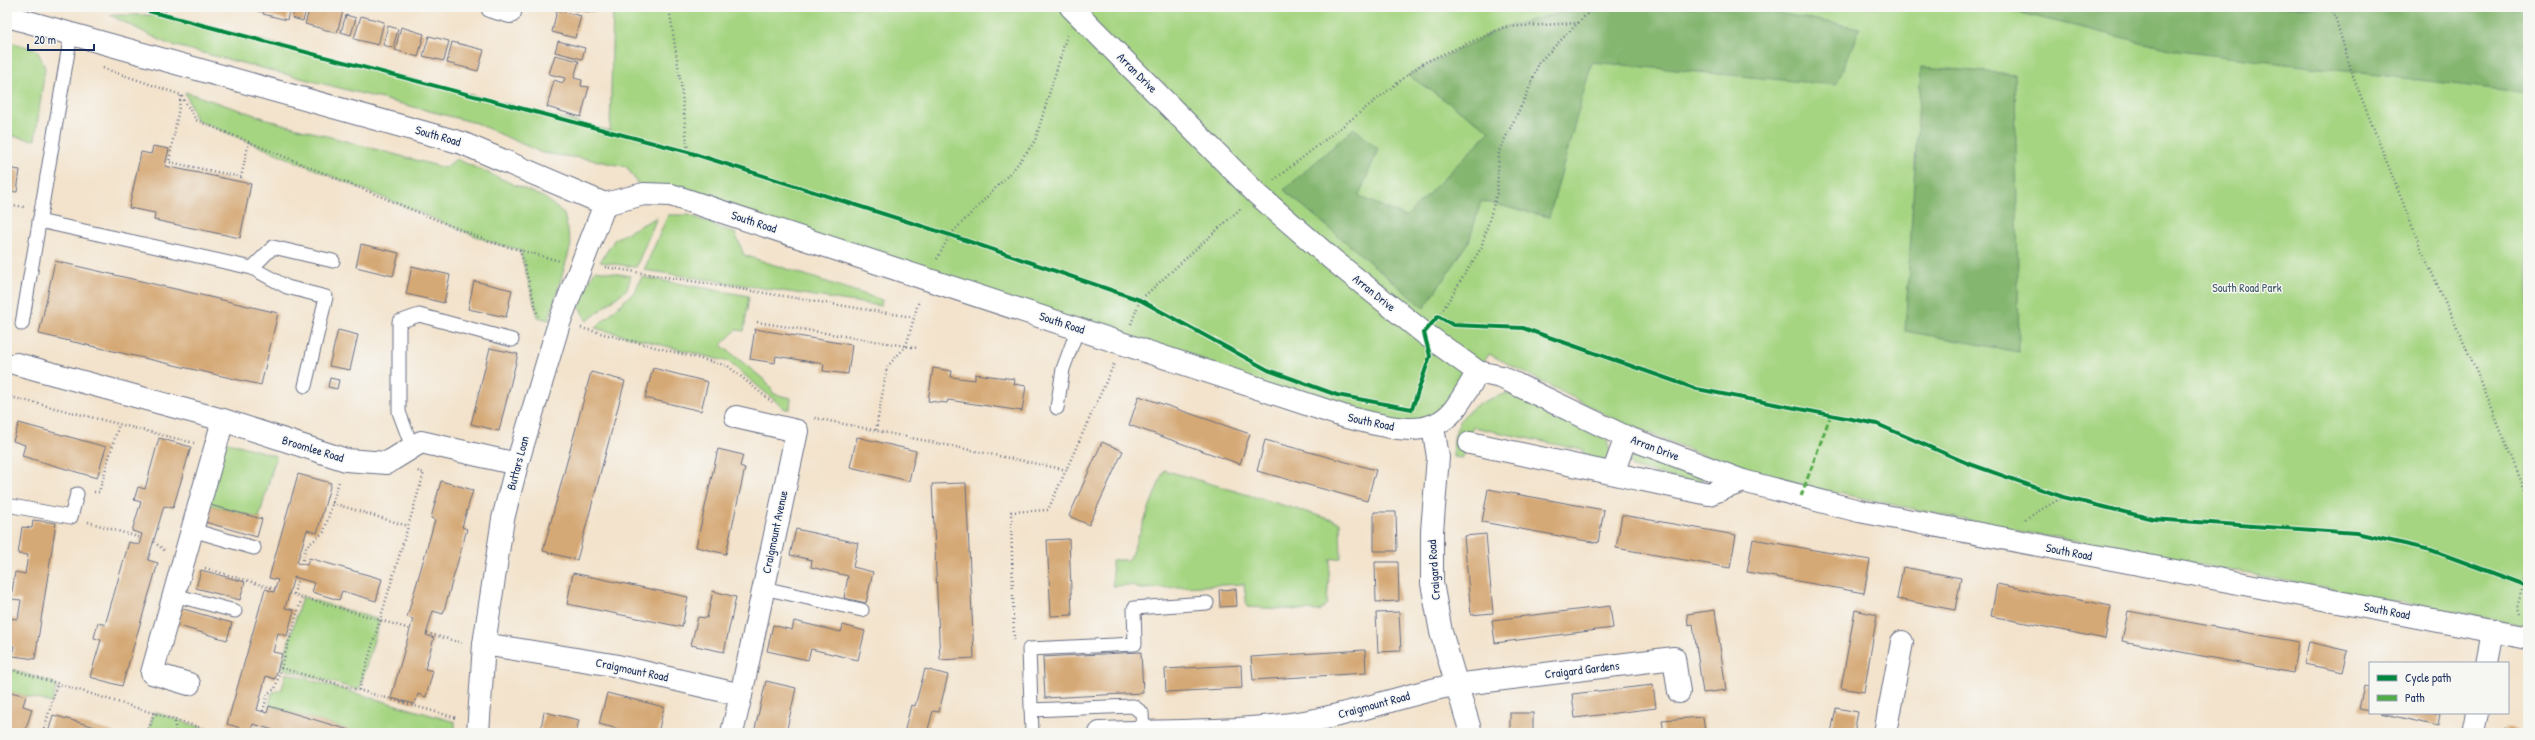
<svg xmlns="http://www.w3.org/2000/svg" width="2535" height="740" font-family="'Patrick Hand',sans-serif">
<rect width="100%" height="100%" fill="#f6f6f2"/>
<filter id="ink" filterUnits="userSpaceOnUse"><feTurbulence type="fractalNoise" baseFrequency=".025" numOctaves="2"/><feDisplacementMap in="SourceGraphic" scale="8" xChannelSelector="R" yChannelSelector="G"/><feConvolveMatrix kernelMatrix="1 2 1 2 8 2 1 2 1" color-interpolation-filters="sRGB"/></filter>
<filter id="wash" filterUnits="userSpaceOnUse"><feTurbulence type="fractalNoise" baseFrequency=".012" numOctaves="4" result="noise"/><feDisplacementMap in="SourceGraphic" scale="16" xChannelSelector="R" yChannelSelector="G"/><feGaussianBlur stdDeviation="0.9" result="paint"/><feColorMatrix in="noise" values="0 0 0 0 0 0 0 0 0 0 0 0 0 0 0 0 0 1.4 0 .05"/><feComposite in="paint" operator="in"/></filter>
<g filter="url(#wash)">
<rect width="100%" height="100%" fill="#f3e3cc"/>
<!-- green -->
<g fill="#a6d582" stroke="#608270">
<path d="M613,7H2528V626L2008,529L1805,486L1716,460L1616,420L1489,354L1452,412L1409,430L644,194L627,167L588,159L542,153L476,123L168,44L110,15H164L610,131Z"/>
<path d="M7,41L37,50L45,68L35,140L7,135Z"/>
<path d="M185,92L279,123L445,168L456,159L545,198L564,214L571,245L549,320L538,317L520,250L490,242L196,120Z"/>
<path d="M668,215H689L735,233L744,255L882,300L881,306L644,270Z"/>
<path d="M657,217L636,267L600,262L615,239Z"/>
<path d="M595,270L631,276L627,289L587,321L578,305Z"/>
<path d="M642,277L749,296L744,331L736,330L721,345L767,382L774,394L791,398L790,409H785L729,362L595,328L634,292Z"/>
<path d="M1508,393L1607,440L1610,453L1603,462L1584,459L1583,450L1473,427L1462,458L1453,457C1452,415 1471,404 1508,393Z"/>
<path d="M225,441L276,456L259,518L210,505Z"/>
<path d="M1638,453L1702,478L1701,485L1632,467L1629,461Z"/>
<path d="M1164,470L1340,522L1341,558L1330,559L1327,604L1320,611L1247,607L1244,584L1140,589L1131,585L1113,586L1112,560H1129Z"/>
<path d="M302,597L380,620L359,690L281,668Z"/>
<path d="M7,668L57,684L52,703L7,691Z"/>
<path d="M286,673L455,722V733H359L269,706L272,693L282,689Z"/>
<path d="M154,712L218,733H148Z"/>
</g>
<!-- forest -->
<g fill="#84b670" stroke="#507267">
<path d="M1584,7H1745L1860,28L1836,85L1592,62L1549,217L1481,201L1469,242L1424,308L1284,190L1354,128L1378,149L1359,196L1406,217L1490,131L1408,75L1504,27Z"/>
<path d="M1996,7H2528V93L2178,51Z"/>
<path d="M1921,67L2015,74L2019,352L1905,331Z"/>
</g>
<g id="blocks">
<!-- building -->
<g fill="#d5a976">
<path d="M252,7H263L261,12L251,9Z"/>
<path d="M265,7H290L287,20L263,14Z"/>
<path d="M295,7H307L303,21L292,18Z"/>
<path d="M310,7H327L343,11L337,33L305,24Z"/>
<path d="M574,7H595V12L574,10Z"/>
<path d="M557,10L581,16L575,38L552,32Z"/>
<path d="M346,15L356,18L351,35L341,32Z"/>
<path d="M361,16L384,22L378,45L354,39Z"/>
<path d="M388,26L398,29L393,48L383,45Z"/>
<path d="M401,27L424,34L418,57L395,50Z"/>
<path d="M429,36L449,41L444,61L423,56Z"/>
<path d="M558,41L585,48L582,59L555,52Z"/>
<path d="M452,42L484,50L478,71L447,63Z"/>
<path d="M555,55L579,61L574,78L582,80L581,86L589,87L581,117L547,107L554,80L563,83L565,78L549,74Z"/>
<path d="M153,146L169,149L165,166L251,184L240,238L154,220L155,213L129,208L141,152L151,154Z"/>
<path d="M7,168L20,170L17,192L7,191Z"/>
<path d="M361,244L399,253L393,276L356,267Z"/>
<path d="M55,261L278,313L261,385L39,334Z"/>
<path d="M412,266L450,275L444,303L406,294Z"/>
<path d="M474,281L512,290L506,317L468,309Z"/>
<path d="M755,329L852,345L848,374L823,371L824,364L776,356L775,363L750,359Z"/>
<path d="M338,330L358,335L350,370L329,366Z"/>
<path d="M490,348L518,354L499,431L471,424Z"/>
<path d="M653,368L708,382L701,411L645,398Z"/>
<path d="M933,368L952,371L951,377L975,380V374L1015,379L1014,384L1026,386L1022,411L948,400L947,403L928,401Z"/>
<path d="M591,372L625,381L577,560L543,551Z"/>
<path d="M330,378L339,380L337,389L328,387Z"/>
<path d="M1139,396L1250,434L1240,464L1129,425Z"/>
<path d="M19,423L106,447L97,478L22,456L25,445L13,441Z"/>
<path d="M857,437L916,451L909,481L850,467Z"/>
<path d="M159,438L191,447L173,508L164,506L148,560L158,563L122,686L90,677L101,640L94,638L98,622L105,625L129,542L139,545L142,534L132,531L141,502L134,500L138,487L145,489Z"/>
<path d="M1265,440L1376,470L1367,501L1257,471Z"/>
<path d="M1102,442L1123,451L1089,525L1069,516Z"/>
<path d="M718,449L743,455L740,466L745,468L726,554L696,547Z"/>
<path d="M298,474L331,483L317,533L307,530L297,563L307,565L309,558L382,579L376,601L342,591L339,600L312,592L315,583L294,577L285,608L294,610L287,636L278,633L273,652L282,654L275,679L266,676L257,710L267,713L269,706L359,733H272L273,730L253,724L251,731L227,724L265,589L274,592L278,580L269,578Z"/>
<path d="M441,481L473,490L462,527L467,529L443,614L433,611L426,635L434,638L425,669L433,671L426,697L418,694L415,704L391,698L413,619L407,617L435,520L431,518Z"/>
<path d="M966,483L974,658L940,660L932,484Z"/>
<path d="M1488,489L1604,510L1598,543L1482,522Z"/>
<path d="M210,505L262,519L257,537L205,522Z"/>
<path d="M1374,512H1396L1397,551H1374Z"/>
<path d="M1622,515L1736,535L1730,568L1616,548Z"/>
<path d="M33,520L56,523L35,659L13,656L14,646L7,645L8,618L18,619L21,600L11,599L15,572L25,574L28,555L18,554L22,527L32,528Z"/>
<path d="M796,529L858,543L853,567L873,572L866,603L844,598L848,576L811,567L812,560L790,555Z"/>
<path d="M1486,534L1493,613L1471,615L1464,536Z"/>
<path d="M1069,539L1072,615L1051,616L1047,540Z"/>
<path d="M1753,539L1870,560L1864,593L1747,572Z"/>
<path d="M1375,562H1398L1399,601L1376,602Z"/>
<path d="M1903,567L1961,578L1955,610L1897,599Z"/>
<path d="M201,570L245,582L240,600L196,588Z"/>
<path d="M573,573L688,597L682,627L567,604Z"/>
<path d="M1997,584L2111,606L2105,639L1991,616Z"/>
<path d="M1236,589L1237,606L1220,607L1219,590Z"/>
<path d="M713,591L736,597L724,652L691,645L698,617L707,618Z"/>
<path d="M1610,606L1613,628L1495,643L1492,620Z"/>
<path d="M180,608L232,623L227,640L175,625Z"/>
<path d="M1715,610L1726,690L1703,693L1693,624L1688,625L1687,614Z"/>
<path d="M1855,610L1877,615L1864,692L1841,688Z"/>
<path d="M2128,611L2298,642L2293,673L2122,641Z"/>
<path d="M1399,612L1401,651L1378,652L1376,613Z"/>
<path d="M794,621L841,632L843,625L865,631L858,660L811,649L808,660L767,651L773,625L792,630Z"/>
<path d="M2309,642L2348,651L2343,672L2304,664Z"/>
<path d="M1365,650L1366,673L1253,680L1251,657Z"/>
<path d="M1141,652L1143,693L1045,698L1043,657Z"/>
<path d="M1241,665L1242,688L1166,692L1165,669Z"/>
<path d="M925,669L948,675L939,712L933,711L927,733H904L911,705L915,706Z"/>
<path d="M766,681L796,688L786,733H754Z"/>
<path d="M1653,685L1656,708L1575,718L1572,694Z"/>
<path d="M2364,686L2370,687V711L2359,709Z"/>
<path d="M7,691L26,696L23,706L32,709L25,732L16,730V733H7Z"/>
<path d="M607,693L664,707L658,733H634L599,724Z"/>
<path d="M1836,708L1858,712L1854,733H1831Z"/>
<path d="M544,712L579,720L576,733H540Z"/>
<rect x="1510" y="713" width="23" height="20"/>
<path d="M2380,713H2440L2438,726Z"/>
<path d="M53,715L116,733H48Z"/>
<path d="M1703,717L1705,733H1664L1662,720Z"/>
<path d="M2506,728L2525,732V733H2505Z"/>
</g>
</g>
</g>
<g filter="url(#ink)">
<use href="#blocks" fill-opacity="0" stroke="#676e84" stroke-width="1"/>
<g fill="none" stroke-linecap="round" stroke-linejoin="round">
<defs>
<g id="service">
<path d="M39,221L252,268L287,287L326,297L305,386"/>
<path d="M252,268L273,247L333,261"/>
<path d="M22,324L71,34"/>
<path d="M1057,408L1063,369L1078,328"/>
<path d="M412,447L399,412V322L419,315L512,340"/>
<path d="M7,505L71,517L77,494"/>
<path d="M192,530L254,548"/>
<path d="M763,588L862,610"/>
<path d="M174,595L235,611"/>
<path d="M1031,710L1133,706L1142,713L1143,731"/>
<path d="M1032,733L1029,649L1135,644L1134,608L1207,603"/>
</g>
<g id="minor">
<path d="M492,7L510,12"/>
<path d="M17,364L223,420"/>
<path d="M736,417L797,431L741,695"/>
<path d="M1433,427L1438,457L1432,531V583L1441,632L1471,733"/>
<path d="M1470,443L1709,494L1743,481"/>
<path d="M1613,473L1626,437"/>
<path d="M484,644L613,665L741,695L732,733"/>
<path d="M2487,663L2493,631"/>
<path d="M189,684L152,673L223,420L346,460L387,463L421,442L517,464"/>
<path d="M1100,733C1170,730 1253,733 1320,719C1366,710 1410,693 1455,685L1674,658L1679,692"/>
<path d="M1885,733L1902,642"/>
<path d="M2473,733L2477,713"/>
</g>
<g id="tertiary">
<path d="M1071,7L1257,194L1333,260L1424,333L1478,372L1501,377L1626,437L1743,481L1859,511L2528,638"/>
<path d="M7,16L462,143L605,204L644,194L671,195L1346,417C1380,424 1426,443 1453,411C1462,400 1470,385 1478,372"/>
<path d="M478,733L484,644L503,519L517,464L559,323L605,204"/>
</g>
</defs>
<!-- service casing -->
<use href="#service" stroke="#676e84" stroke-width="15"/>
<!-- minor casing -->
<use href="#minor" stroke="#676e84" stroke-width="24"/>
<!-- tertiary casing -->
<use href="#tertiary" stroke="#676e84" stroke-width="24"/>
<!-- path -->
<g stroke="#676e84" stroke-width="2.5" stroke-dasharray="1 3" stroke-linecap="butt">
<path d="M669,7L681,85L688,152"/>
<path d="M2332,7L2354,79L2422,251L2477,372L2528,498"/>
<path d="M164,15L166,7"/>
<path d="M103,68L181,95L196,120L490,242L560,261"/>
<path d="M181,96L169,162L241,177L249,142"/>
<path d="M1274,180L1423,63L1504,27L1578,23"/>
<path d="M7,204L24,207"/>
<path d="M520,250L538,316"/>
<path d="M937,259L950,235L1013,170L1035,141L1067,35"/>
<path d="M605,267L912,317"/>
<path d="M1439,316L1481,248L1497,193L1499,151L1527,94L1539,62L1594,7"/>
<path d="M757,322L918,348"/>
<path d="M1131,324L1140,300L1240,209"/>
<path d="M581,328L728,366L772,402"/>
<path d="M7,396L194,443"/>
<path d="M815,418L1067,470"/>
<path d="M876,430L887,367L906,346L919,300"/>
<path d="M94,492H99L119,424"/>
<path d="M332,503L408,526"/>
<path d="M2025,519L2063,497"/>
<path d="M88,522L141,538"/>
<path d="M154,542L164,550"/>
<path d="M302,564L306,547L324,532L339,481"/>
<path d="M205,568L275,589"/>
<path d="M289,593L410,629"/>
<path d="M294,594L298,578"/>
<path d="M2519,614L2517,608L2528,567"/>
<path d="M427,633L462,643"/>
<path d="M1014,640L1011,512L1048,510L1114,364"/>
<path d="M7,668L218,733"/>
<path d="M281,668L457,718"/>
<path d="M359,690L424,473L417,471"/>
<path d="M263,711L268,693L275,689L302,597"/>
<path d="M175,718V733"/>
<path d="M43,733L57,684"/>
<path d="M148,733L154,712"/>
<path d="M254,733L258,726"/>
</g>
<!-- service -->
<use href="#service" stroke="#fff" stroke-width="13"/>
<!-- minor -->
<use href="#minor" stroke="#fff" stroke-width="22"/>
<!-- tertiary -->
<use href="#tertiary" stroke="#fff" stroke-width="22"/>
<!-- quiet -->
<path stroke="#52ab49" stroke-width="3" stroke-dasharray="6 3" stroke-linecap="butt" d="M1801,496L1831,414"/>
<defs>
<path id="cycleway" d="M133,7L688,152L950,235L1140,300L1268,370L1337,395L1412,409L1430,356L1424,333L1438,316L1453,325L1523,328L1697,389L1877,424L1967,463L2063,497L2153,519L2356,533L2431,550L2528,586"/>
</defs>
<!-- cycleway casing -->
<use href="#cycleway" stroke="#f6f6f2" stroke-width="6"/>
<!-- cycleway -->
<use href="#cycleway" stroke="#00873e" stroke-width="4"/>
</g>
</g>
<g text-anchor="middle" stroke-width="3" stroke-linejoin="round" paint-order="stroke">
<!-- street labels -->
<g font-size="12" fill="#1b2f5e" stroke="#f6f6f2">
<text transform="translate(1137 73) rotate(45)" y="4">Arran Drive</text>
<text transform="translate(438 136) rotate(16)" y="4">South Road</text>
<text transform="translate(754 222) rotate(18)" y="4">South Road</text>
<text transform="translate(1374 293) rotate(39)" y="4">Arran Drive</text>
<text transform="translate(1062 323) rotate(18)" y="4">South Road</text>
<text transform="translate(1371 422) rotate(12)" y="4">South Road</text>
<text transform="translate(1655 448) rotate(21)" y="4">Arran Drive</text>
<text transform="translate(313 449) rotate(17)" y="4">Broomlee Road</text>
<text transform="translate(518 463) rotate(-75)" y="4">Buttars Loan</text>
<text transform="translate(775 532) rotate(-78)" y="4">Craigmount Avenue</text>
<text transform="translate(2069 552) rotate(11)" y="4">South Road</text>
<text transform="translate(1434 570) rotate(-94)" y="4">Craigard Road</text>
<text transform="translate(2387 611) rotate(11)" y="4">South Road</text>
<text transform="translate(632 670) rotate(12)" y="4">Craigmount Road</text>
<text transform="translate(1582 670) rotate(-7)" y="4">Craigard Gardens</text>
<text transform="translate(1374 705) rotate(-15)" y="4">Craigmount Road</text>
</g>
<!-- park labels -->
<g font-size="12" fill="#3e5867" stroke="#f6f6f2">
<text x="2247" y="292">South Road Park</text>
</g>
</g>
<!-- margin -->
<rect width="2535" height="740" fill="none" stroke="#f6f6f2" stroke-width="24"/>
<!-- legend -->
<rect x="2369" y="662" width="140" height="52" fill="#f6f6f2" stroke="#9ea6b7"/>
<rect x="2377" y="675" width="20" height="6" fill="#00873e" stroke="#9ea6b7"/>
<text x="2405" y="682" font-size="12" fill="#1b2f5e">Cycle path</text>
<rect x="2377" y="695" width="20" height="6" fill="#52ab49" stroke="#9ea6b7"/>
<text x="2405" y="702" font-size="12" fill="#1b2f5e">Path</text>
<!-- scale -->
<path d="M28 44v6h66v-6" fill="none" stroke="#1b2f5e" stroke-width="2"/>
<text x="34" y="44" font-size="12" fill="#1b2f5e" stroke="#f6f6f2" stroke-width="3" paint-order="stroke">20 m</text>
</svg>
